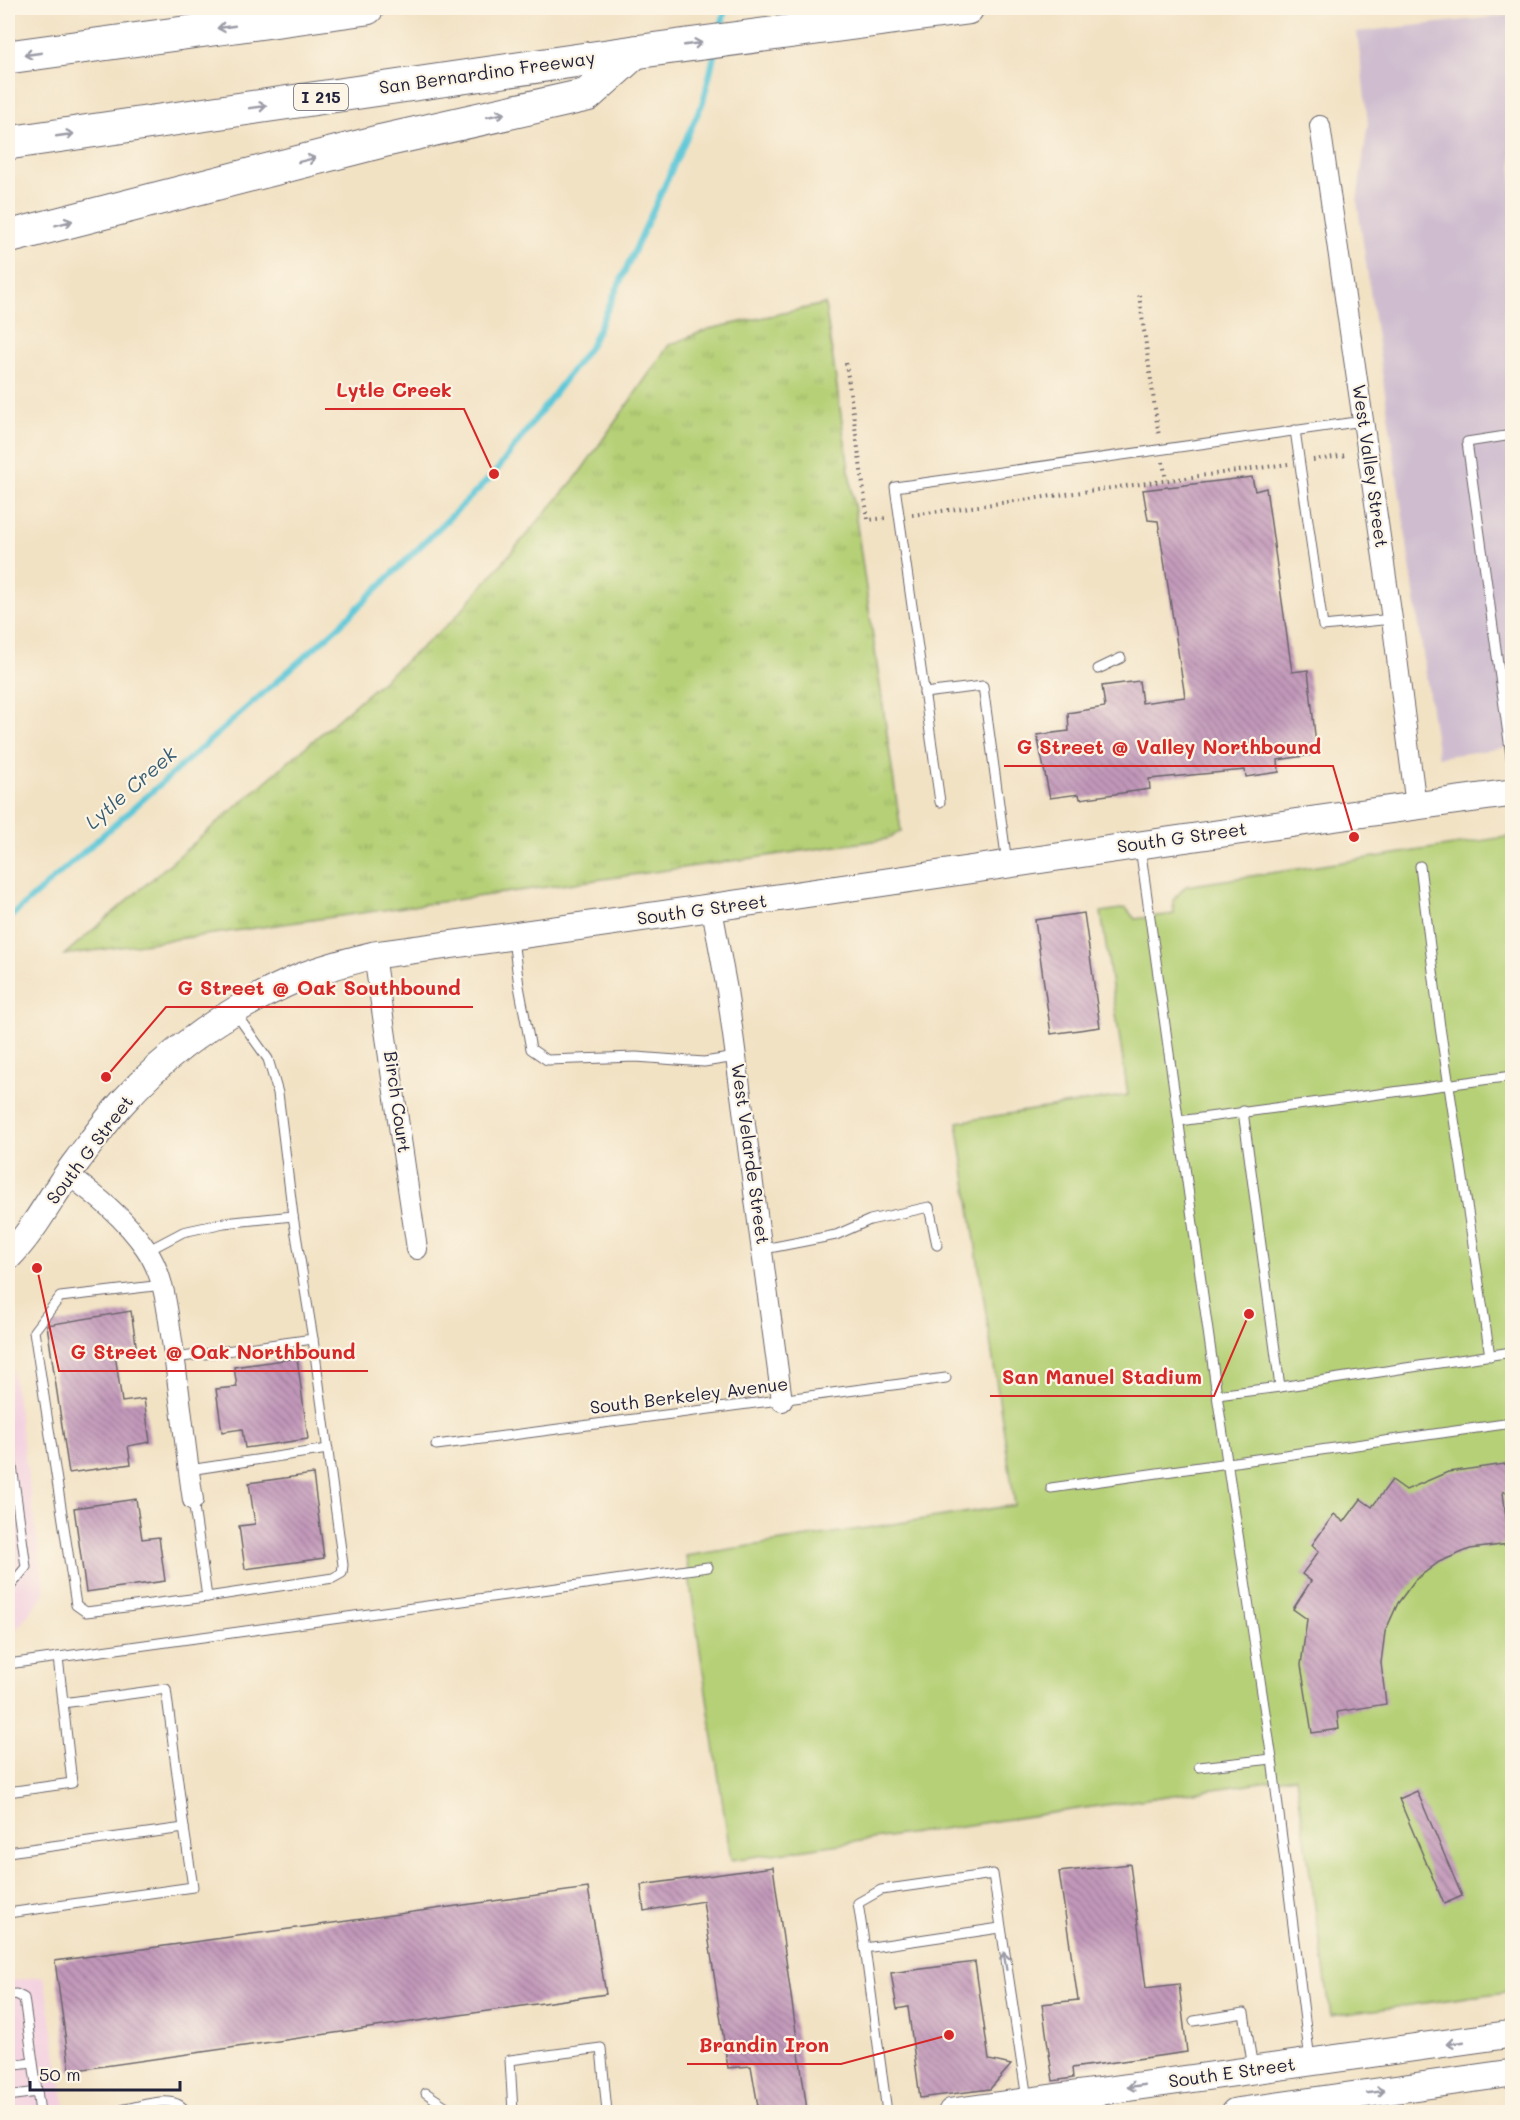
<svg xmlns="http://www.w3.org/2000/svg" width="1520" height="2120" font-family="Mali,sans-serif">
<defs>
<pattern id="grass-tufts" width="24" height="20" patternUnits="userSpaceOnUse" patternTransform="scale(1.5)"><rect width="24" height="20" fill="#b5d076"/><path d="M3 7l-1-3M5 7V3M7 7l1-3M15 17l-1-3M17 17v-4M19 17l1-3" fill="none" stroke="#9bb267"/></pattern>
<pattern id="building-back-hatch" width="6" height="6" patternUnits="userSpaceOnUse" patternTransform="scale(1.5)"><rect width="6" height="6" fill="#c298ba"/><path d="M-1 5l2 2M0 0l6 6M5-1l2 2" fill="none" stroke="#9d7c98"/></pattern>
</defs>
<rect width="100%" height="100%" fill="#fcf5e5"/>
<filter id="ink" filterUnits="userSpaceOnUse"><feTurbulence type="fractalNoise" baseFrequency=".0167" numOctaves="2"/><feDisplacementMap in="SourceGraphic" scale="12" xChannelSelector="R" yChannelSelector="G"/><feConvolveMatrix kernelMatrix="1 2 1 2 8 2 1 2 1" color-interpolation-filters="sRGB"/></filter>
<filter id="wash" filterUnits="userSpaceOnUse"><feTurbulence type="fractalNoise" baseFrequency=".008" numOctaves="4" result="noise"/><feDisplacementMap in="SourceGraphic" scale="24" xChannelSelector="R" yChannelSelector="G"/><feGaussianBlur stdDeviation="1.35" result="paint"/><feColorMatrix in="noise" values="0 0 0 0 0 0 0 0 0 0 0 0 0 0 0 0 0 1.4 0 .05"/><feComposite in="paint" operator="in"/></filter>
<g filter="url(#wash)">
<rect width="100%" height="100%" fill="#f2e2c4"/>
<!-- built -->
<g fill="#f3cfe0">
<path d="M8,1340L45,1593L14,1633L8,1634Z"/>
<path d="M44,1976L66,2112H8V1981Z"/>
</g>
<!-- industrial -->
<path fill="#cfbdcf" d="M1512,15V747L1438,757L1357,201L1368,123L1357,32Z"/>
<!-- grass -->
<path fill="url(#grass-tufts)" stroke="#6c7958" stroke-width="1.5" d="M825,304L901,831L887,839L64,955L453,620L578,475L669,345L709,329Z"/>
<!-- garden -->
<path fill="#b5d076" stroke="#6c7958" stroke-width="1.5" d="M1512,836V1991L1331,2016L1296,1777L731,1860L686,1556L1015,1505L957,1122L1128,1095L1101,912L1126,908L1135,919L1174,914L1173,900L1186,886Z"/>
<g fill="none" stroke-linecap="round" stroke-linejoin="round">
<!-- stream -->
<g stroke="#5dc7d8" stroke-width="6">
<path d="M720,30L726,8"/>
<path d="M8,919L338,627L494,474L591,345L703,102L715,52"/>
</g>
</g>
<g id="blocks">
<!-- building -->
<g fill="url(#building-back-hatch)">
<path d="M1252,477L1255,491L1266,488L1292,672L1308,670L1317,754L1278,760L1279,772L1246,777L1245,770L1149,779L1150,789L1080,799L1079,794L1050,798L1037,735L1069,731L1068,713L1105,707L1102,686L1139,681L1142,703L1185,697L1158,521L1148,520L1143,490Z"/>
<path d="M1084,913L1100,1027L1051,1034L1035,920Z"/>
<path d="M131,1311L137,1351L115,1354L122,1402L144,1399L150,1442L128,1446L131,1464L69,1473L47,1325Z"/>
<path d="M297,1358L308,1439L245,1448L242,1429L222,1432L216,1389L237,1387L234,1367Z"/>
<path d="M1512,1463V1491L1503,1492L1509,1544L1470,1549L1439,1562L1415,1580L1398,1603L1385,1632L1381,1663L1386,1704L1337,1712L1339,1729L1312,1733L1301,1665L1307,1619L1293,1609L1311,1581L1302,1574L1319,1551L1312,1545L1334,1514L1344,1522L1361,1499L1372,1507L1392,1480L1406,1490L1448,1472Z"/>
<path d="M313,1474L324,1558L245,1569L239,1526L255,1524L249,1483Z"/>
<path d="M136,1499L142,1539L159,1537L165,1581L86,1592L74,1508Z"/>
<path d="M1417,1791L1462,1896L1444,1904L1399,1799Z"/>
<path d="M1130,1864L1146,1988L1179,1984L1187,2052L1072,2068L1073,2078L1053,2081L1042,2004L1078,2000L1059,1872Z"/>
<path d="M773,1867L807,2110L797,2112H759L751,2066L728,2068L703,1901L644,1911L641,1885Z"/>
<path d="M588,1888L606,1994L70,2071L55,1961Z"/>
<path d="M975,1962L989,2060L1011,2065L990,2089L920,2098L908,2007L897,2009L891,1973Z"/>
</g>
</g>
</g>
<g filter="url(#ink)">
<use href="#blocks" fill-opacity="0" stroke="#6b656b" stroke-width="1.5"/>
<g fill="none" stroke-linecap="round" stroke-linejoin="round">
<defs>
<g id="lane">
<path d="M1295,430L1323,626L1392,619"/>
<path d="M1512,435L1467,442L1512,763"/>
<path d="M1098,669L1121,658"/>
<path d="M924,693L983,686L1007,863"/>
<path d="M940,802L895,487L1363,421"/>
<path d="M1140,847L1217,1395L1272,1759L1310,2060"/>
<path d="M1420,866L1440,1027L1490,1356"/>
<path d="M513,939L519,986L531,1049L547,1060L636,1057L704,1062L736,1057"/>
<path d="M1243,1111L1280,1387L1512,1352"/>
<path d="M1179,1121L1512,1076"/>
<path d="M764,1249L836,1235L870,1220L929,1207L937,1245"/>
<path d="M147,1251L183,1232L224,1223L293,1216L278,1093L268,1059L236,1014"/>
<path d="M163,1285L60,1297L34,1331L76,1605L86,1612L207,1597"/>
<path d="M175,1358L313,1339L293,1216"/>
<path d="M1217,1395L1280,1387"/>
<path d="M8,1437L26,1567L8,1589"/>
<path d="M436,1445L946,1378"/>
<path d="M189,1470L328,1449"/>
<path d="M1051,1488L1512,1423"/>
<path d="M193,1500L207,1597L333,1578L342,1573L343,1565L313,1339"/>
<path d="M8,1664L708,1567"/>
<path d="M63,1703L166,1689L184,1828"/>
<path d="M1199,1767L1272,1759"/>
<path d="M8,1792L72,1783L58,1657"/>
<path d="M8,1852L184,1828L193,1887L8,1913"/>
<path d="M865,1948L858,1903L881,1890L993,1874L1027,2099"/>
<path d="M8,1995L16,1994L24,1998L40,2112"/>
<path d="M1194,2021L1244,2013L1253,2068"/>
<path d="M8,2066L32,2063"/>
<path d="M426,2093L454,2112"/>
<path d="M8,2096L37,2092"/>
<path d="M122,2112L124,2109C143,2106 175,2093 186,2112"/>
<path d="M513,2112L510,2060L601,2048L607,2112"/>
<path d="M887,2112L865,1948L1000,1928"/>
</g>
<g id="street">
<path d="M1320,126L1392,619L1416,806"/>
<path d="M712,909L727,990L782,1401"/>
<path d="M374,955L417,1249"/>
<path d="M67,1174C97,1196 125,1218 146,1249C165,1277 167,1309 172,1341C180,1394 185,1447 193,1500"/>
<path d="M1087,2092L1090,2112"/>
</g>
<g id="secondary">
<path d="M8,1257C36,1229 53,1192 77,1161C92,1141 106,1121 122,1103C169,1050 231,1008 296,979C321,968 348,962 374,955C754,904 1133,843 1512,793"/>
<path d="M952,2112L1512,2034"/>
<path d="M1235,2112L1512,2073"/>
</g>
<g id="highway">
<path d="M8,57L367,8"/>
<path d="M8,143L635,52L967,8"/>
<path d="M8,237L382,141L587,95L635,52"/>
</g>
</defs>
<!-- lane casing -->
<use href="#lane" stroke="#6b656b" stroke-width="11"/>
<!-- street casing -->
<use href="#street" stroke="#6b656b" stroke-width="22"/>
<!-- secondary casing -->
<use href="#secondary" stroke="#6b656b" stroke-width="29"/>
<!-- highway casing -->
<use href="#highway" stroke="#6b656b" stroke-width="35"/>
<!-- path -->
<g stroke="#6b656b" stroke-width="4" stroke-dasharray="1.5 4.5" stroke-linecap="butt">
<path d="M1139,295L1159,437"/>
<path d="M846,363L868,520L886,518"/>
<path d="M1313,460L1347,455"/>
<path d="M1163,462L1166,480"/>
<path d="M912,515L1288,464"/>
</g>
<!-- lane -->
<use href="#lane" stroke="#fff" stroke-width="9"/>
<!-- street -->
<use href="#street" stroke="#fff" stroke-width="20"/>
<!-- secondary -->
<use href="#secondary" stroke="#fff" stroke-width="27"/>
<!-- highway -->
<use href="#highway" stroke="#fff" stroke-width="33"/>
</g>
<!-- one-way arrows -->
<defs><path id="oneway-shaft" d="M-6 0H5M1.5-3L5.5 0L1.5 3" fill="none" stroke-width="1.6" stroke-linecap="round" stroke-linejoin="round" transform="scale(1.5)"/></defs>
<g stroke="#9c9ca7">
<use href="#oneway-shaft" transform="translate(226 27) rotate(172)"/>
<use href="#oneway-shaft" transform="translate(693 44) rotate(-8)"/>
<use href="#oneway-shaft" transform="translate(33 54) rotate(172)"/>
<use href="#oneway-shaft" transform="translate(258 107) rotate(-8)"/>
<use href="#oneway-shaft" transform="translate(496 115) rotate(-13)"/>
<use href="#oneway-shaft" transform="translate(65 135) rotate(-8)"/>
<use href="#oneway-shaft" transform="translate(307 160) rotate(-14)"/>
<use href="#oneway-shaft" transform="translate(64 223) rotate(-15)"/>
<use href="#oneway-shaft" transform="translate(1005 1961) rotate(-99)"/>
<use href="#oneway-shaft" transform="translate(1455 2043) rotate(172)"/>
<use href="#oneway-shaft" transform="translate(1136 2086) rotate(172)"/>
<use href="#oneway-shaft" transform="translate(1376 2092) rotate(-8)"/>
</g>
</g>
<g text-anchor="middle" stroke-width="4.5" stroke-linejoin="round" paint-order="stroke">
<!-- shield labels -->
<rect fill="#fcf5e5" stroke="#63616e" stroke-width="1.5" x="294" y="84" width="54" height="26" rx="4.5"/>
<g font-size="16" font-weight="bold" fill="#22223b">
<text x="321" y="103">I 215</text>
</g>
<!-- street labels -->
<g font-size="18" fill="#22223b" stroke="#fcf5e5">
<text transform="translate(487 73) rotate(-8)" y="6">San Bernardino Freeway</text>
<text transform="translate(1370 466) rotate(82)" y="6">West Valley Street</text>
<text transform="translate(1182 838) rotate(-8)" y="6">South G Street</text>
<text transform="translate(702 910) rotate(-8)" y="6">South G Street</text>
<text transform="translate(397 1102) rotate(82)" y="6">Birch Court</text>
<text transform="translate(90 1150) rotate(-53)" y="6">South G Street</text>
<text transform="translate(750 1154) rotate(82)" y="6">West Velarde Street</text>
<text transform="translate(689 1396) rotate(-7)" y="6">South Berkeley Avenue</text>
<text transform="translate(1232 2073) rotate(-8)" y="6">South E Street</text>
</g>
<!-- water labels -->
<g font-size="20" font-style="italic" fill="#375c72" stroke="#fcf5e5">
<text transform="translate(131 788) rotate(-41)" y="7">Lytle Creek</text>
</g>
</g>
<!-- callouts -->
<path fill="none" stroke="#d62828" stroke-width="2" d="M494 474L464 409H325M1354 837L1333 766H1004M106 1077L166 1007H473M37 1268L59 1371H368M1249 1314L1214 1396H990M949 2035L841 2064H687"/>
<g fill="#d62828" stroke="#fcf5e5" stroke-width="2">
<circle cx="494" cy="474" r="6"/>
<circle cx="1354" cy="837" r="6"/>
<circle cx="106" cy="1077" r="6"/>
<circle cx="37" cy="1268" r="6"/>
<circle cx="1249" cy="1314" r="6"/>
<circle cx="949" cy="2035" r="6"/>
</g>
<g font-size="20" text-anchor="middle" font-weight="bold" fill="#d62828" stroke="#fcf5e5" stroke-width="4.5" stroke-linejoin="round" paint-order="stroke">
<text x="394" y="397">Lytle Creek</text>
<text x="1169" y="754">G Street @ Valley Northbound</text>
<text x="319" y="995">G Street @ Oak Southbound</text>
<text x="213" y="1359">G Street @ Oak Northbound</text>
<text x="1102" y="1384">San Manuel Stadium</text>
<text x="764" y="2052">Brandin Iron</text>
</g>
<!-- margin -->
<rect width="1520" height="2120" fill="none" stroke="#fcf5e5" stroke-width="30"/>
<!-- scale -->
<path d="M30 2081v9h150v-9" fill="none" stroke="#22223b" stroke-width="3"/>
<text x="39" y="2081" font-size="18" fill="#22223b" stroke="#fcf5e5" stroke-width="4.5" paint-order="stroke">50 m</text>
</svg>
